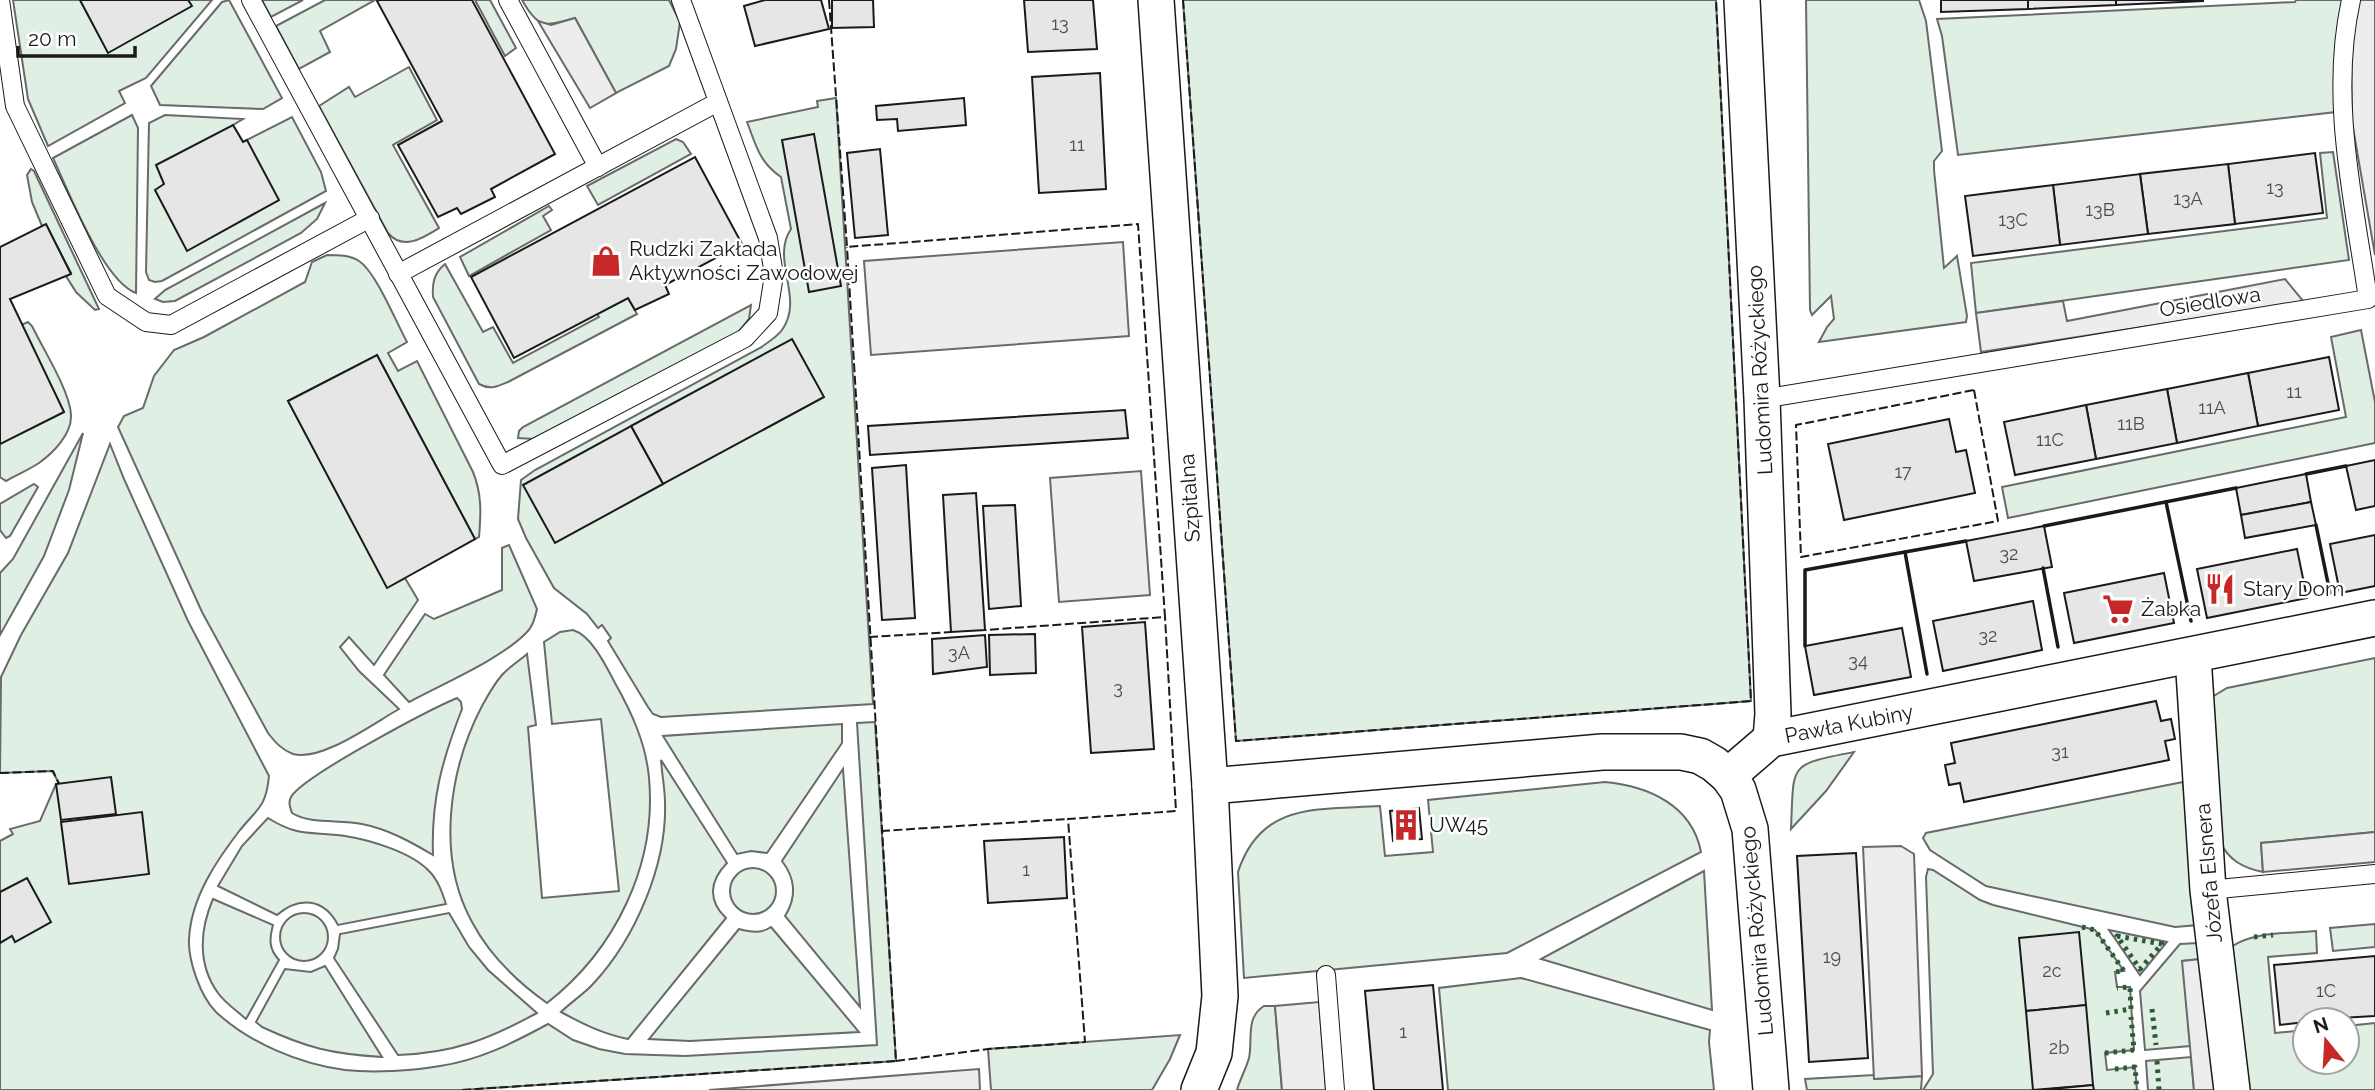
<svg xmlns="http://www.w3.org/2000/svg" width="2375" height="1090" font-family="Raleway,sans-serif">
<rect width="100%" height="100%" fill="#fff"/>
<!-- green -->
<g fill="#e0efe3" stroke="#6a6a6a" stroke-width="2">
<path d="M13,0H80L108,52L191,6L188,0H212L146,78L119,91L125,103L48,146L28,99Z"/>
<path d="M229,0L282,98L263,109L160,105L151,86L222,2Z"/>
<path d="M262,0H303L271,17Z"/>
<path d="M325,0H375L320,31L330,52L299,69L276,26Z"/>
<path d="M475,0H490L516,48L505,56Z"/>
<path d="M522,0H669L680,22L676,49L669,66L616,93L575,18C545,26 539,30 522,0Z"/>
<path d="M1183,0H1716L1751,701L1236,741Z"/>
<path d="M1806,0H1919L1926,21L1942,151L1934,161V170L1944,268L1957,256L1967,316L1966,322L1819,342L1827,327L1834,319L1831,296L1812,315L1810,310Z"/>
<path d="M2296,0H2344L2336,112L1958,155L1942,36L1937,19L2295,2Z"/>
<path d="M409,67L437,120L393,145L439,228C423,238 403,251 388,233L319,106L349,87L355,97Z"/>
<path d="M836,98L873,704L661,717L653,714L648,707L608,641L611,638L602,625L598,628L587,614L554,588L526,538L518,519L521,480L535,470L760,348C767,343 777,337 782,330C805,298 770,260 791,229L781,177C759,162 756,145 747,122L818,107L817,101Z"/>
<path d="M132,115L138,128L136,293C103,281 68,190 53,158Z"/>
<path d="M165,115L243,119L233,125L243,142L292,117L321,172L326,191L162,281L155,282L149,280L146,272L149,123Z"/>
<path d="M676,139L683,142L691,154L598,205L587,186Z"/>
<path d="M2333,152L2349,260L1976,313L1971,263L2327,218L2320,153Z"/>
<path d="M31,169L34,171L99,309L95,310L76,292L66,276L71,273L46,225L42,226L32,202L27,175Z"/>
<path d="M325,203L317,219L301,233L175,301L163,302L155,299L165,290Z"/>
<path d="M549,206L552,210L543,216L551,230L469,276L460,257Z"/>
<path d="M327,255C338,255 350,255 359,261C376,272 396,322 407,342L388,353L398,371L417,361L473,472C482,494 481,514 479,537L475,539L377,355L288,401L388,587L405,578L418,600L374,665L349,637L340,647L359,671L399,709C374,723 321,762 293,754C282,750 275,742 268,733L202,612L118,427L124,416L143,408L154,376L174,350L204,337L305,282L312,262Z"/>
<path d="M445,264L483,332L493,327L513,363L599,317L597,314L628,298L637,314L508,382C496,387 490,390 479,384L433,297C432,283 434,273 445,264Z"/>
<path d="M751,305L749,319L736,335L534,439L518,438L519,431L523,427Z"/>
<path d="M28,322L32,326C43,349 70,391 71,415C72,434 53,453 39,463C28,470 17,475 6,481L0,477V444L64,412L21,325Z"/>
<path d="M2361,330L2375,402V443L2008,518L2002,487L2346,417L2331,337Z"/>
<path d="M83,433L69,490L44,556L0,635V573L13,559Z"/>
<path d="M110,444L124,479L188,621L269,776C266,807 258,808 240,830C216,861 191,898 189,939C188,960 200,996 216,1012C249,1043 300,1064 345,1070C373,1073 411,1071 440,1066C480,1060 513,1043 548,1024L573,1040L599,1049L625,1054L685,1056L877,1045L857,723L875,722L896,1061L462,1090H0V841L13,834L10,829L40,821L56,784L59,783L52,771L0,773L1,677L21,635L68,553Z"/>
<path d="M34,484L38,487L10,536L6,538L0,530V504Z"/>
<path d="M509,545L537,609C535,617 533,627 526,633C501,659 442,684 409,702L384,675L425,614L434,619L502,590V548Z"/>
<path d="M573,630C592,636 606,666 615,683C632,713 646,744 649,778C657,865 615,950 547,1003C516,981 490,956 472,922C436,857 449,769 482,706C488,695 494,684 502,675C509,667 519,661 527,654L536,725L528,727L542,898L619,891L601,719L552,724L544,642L560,632Z"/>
<path d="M2375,658V832L2261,843L2263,872C2243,868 2228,860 2219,840L2212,697L2227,688Z"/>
<path d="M457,698L461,702L462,709C442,760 431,800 433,855C411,842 388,829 362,824C340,819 311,825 292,813C290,807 288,803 291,797C303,776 429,710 457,698Z"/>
<path d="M842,724V743L767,853L751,851L737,854L663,736Z"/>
<path d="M1854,752L1826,791L1791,829C1794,763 1787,765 1854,752Z"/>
<path d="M661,760L727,863C709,881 708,901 726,918L628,1039C603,1034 583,1024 561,1012C571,1002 584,994 593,984C635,939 667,865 665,803C665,789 662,775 661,760Z"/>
<path d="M843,769L860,1007L785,916C797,897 795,878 782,861Z"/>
<path d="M1605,782C1648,786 1692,805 1701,852L1507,953L1244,978L1238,872C1261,801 1319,810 1380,806L1385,856L1433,852L1428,800Z"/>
<path d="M2183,782L2198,925L2175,927L1986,886L1930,850L1923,838L1926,833Z"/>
<path d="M268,818C300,838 311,831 345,836C370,840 411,852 429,871C438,880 442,892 446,904L338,925C324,898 299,896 277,915L218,886L242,846Z"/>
<circle cx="753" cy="891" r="23"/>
<path d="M1928,869L1933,870L1980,900L1993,905L2095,930L2124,971L2115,972L2117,987H2130L2134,1050L2105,1053L2107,1070L2135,1067L2137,1090H1923L1933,1074L1926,877Z"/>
<path d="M1704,871L1712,1010L1541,959Z"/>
<path d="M213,899L273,925C269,940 269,949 279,960L246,1019C237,1011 225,1003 218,993C197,964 200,929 213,899Z"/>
<circle cx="304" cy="937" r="24"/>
<path d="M449,913L469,947L488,970L537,1013C489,1039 454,1053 398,1055L334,958L338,949L340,934Z"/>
<path d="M2375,924V947L2333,951L2330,928Z"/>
<path d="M771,927L859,1032L690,1041L649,1039L739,929C750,932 761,934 771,927Z"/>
<path d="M2109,930L2167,942L2140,975Z"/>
<path d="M2316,931L2317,953L2268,957L2275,1033L2305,1030V1062H2347V1026L2375,1023V1090H2243L2231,947C2253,931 2288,934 2316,931Z"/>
<path d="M2198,943L2210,958L2183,961L2190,1046L2145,1050L2140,991L2180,944Z"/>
<path d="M325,966L382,1057C332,1054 307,1048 262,1027L256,1022L285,969L311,972Z"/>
<path d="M1521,978L1710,1030L1709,1042L1714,1090H1448L1439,988Z"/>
<path d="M1264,1006H1275L1282,1090H1237C1240,1079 1246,1069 1249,1058C1253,1039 1245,1018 1264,1006Z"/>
<path d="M1180,1035L1170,1059L1152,1090H991L988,1049Z"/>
<path d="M2191,1057L2194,1090H2148L2146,1061Z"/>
<path d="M1874,1075L1875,1079L1922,1076L1921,1090H1807L1805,1079Z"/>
</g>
<!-- parking -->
<g fill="#ededed" stroke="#6a6a6a" stroke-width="2">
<path d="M2357,0H2375V255L2352,122L2351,52Z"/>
<path d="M575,18L616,93L590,108L538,21L551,25Z"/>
<path d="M1123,242L1129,336L871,355L864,261Z"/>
<path d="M2285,279L2304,302L1981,352L1976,313L2063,301L2067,321Z"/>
<path d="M1141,471L1150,595L1059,602L1050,478Z"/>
<path d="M2375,832V862L2263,872L2261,843Z"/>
<path d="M1901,846L1914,854L1922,1076L1874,1079L1863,847Z"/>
<path d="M2210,958L2223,1090H2194L2182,961Z"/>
<path d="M1319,1002L1326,1090H1282L1275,1006Z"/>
<path d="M979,1069L980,1090H709Z"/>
</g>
<!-- building -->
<g fill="#e6e6e6" stroke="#1a1a1a" stroke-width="2">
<path d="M80,0H188L192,6L108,53Z"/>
<path d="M379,0H472L555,154L491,189L495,197L461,214L457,208L438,217L398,145L442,121L377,1Z"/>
<path d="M765,0H821L829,29L755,46L744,6Z"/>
<path d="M832,0H873L874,27L832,28Z"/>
<path d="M1024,0H1093L1097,49L1028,52Z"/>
<path d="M1941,0H2028V9L1941,12Z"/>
<path d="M2028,0H2116V5L2028,9Z"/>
<path d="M2116,0H2203V1L2116,5Z"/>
<path d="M1100,73L1106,189L1039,193L1032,77Z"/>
<path d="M964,98L966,125L898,131L897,119L877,120L876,106Z"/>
<path d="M233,125L243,142L247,140L279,200L187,251L155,190L164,184L156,165Z"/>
<path d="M814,134L841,286L809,292L782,140Z"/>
<path d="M880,149L888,235L855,238L847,153Z"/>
<path d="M2315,153L2323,213L2235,224L2228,164Z"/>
<path d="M695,157L742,244L665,285L669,294L635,310L628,298L514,358L471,277Z"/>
<path d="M2228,164L2235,224L2148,234L2140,174Z"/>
<path d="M2140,174L2148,234L2060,245L2053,185Z"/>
<path d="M2053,185L2060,245L1973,256L1965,196Z"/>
<path d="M46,224L71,274L10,299L64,412L0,444V247Z"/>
<path d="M792,339L824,397L663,484L631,426Z"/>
<path d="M377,355L475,539L387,588L288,401Z"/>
<path d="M2329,357L2339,410L2258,426L2248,373Z"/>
<path d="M2248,373L2258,426L2177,443L2167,389Z"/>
<path d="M2167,389L2177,443L2096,459L2086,405Z"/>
<path d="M2086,405L2096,459L2015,475L2004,422Z"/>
<path d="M1125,410L1128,438L870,455L868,426Z"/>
<path d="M1949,419L1956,452L1966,450L1975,493L1844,520L1828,444Z"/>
<path d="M631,426L663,484L555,543L523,485Z"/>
<path d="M2375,460V506L2356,510L2346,466Z"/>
<path d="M906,465L915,618L882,620L872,468Z"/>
<path d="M2306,474L2311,502L2241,515L2236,488Z"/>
<path d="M976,493L985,630L951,632L943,495Z"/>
<path d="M2311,502L2316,525L2245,538L2241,515Z"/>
<path d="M1015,505L1021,606L989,609L983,506Z"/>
<path d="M2044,526L2052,567L1974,581L1966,541Z"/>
<path d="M2375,535V586L2340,593L2330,544Z"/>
<path d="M2297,549L2307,598L2207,618L2197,569Z"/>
<path d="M2164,573L2174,623L2074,643L2064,593Z"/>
<path d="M2033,601L2042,650L1943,671L1933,621Z"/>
<path d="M1145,622L1154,749L1091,753L1082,627Z"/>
<path d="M1902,628L1911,677L1814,695L1805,646Z"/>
<path d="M1035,634L1036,673L990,675L989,635Z"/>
<path d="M985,635L987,667L933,674L932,639Z"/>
<path d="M2156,701L2161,721L2171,719L2175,739L2165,741L2169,760L1964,802L1960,783L1949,785L1945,765L1955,763L1951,743Z"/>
<path d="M111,777L116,814L61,820L56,784Z"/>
<path d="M1419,808L1422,839L1393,841L1390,811Z"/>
<path d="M142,812L149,874L69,884L61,822Z"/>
<path d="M1064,837L1067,898L988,903L984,841Z"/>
<path d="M1856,853L1868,1058L1809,1062L1797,856Z"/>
<path d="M27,878L51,922L15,942L12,936L0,943V892Z"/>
<path d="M2079,932L2086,1005L2026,1011L2019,938Z"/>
<path d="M2375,956V1016L2305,1020V1022L2280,1025L2274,965Z"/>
<path d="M1433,985L1443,1090H1374L1365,991Z"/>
<path d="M2086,1005L2093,1085L2033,1090L2026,1011Z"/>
<path d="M2093,1085L2094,1090H2041Z"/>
</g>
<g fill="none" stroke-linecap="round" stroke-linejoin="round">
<defs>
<g id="lane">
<path d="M0,0L15,106L107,296L146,322L171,325L370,218"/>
<path d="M251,0L502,465L745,338L768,313L774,275L768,238L681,0"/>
<path d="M508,0L598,167"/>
<path d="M398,274L718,102"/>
<path d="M1762,399L2368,299C2354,201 2329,99 2351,0"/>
<path d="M2208,890L2375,874"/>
<path d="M1326,975L1335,1090"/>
</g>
<g id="street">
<path d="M1156,0L1210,786L1220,996L1214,1053L1199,1090"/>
<path d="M1742,0L1762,399L1773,714L1771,739"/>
<path d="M2193,656L2208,890L2232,1090"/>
<path d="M1728,776L1771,739L2375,618"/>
<path d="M1210,786L1602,752H1681L1700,756L1714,764L1728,776L1738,790L1750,829L1771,1090"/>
</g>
</defs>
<!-- lane casing -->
<use href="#lane" stroke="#1a1a1a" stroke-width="20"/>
<!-- street casing -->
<use href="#street" stroke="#1a1a1a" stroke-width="38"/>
<!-- lane -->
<use href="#lane" stroke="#fff" stroke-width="18"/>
<!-- street -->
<use href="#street" stroke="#fff" stroke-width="35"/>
<!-- hedge -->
<g stroke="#2b5a34" stroke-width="5" stroke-dasharray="3.5 5" stroke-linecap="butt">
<path d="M2082,927L2095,930L2124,971L2115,972"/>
<path d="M2117,936L2162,944L2140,969Z"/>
<path d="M2254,937L2273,935"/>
<path d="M2152,1009L2156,1045"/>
<path d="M2106,1013L2131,1009L2130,987L2117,988"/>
<path d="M2105,1053L2134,1050L2131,1017"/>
<path d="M2157,1061L2159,1090"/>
<path d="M2115,1069L2135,1067L2137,1090"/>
</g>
<!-- fence -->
<g stroke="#1a1a1a" stroke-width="2" stroke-dasharray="9 3.5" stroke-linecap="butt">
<path d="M829,0L847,247L1138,224L1165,617L985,630"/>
<path d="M1183,0L1236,741L1751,701L1716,0"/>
<path d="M1974,390L1998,521L1801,557L1796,425Z"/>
<path d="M869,637L951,632"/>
<path d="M0,773L53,771L59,784"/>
<path d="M881,831L1068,819"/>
<path d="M896,1061L988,1049L1085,1042L1068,819L1176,811L1165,617"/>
<path d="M462,1090L896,1061L847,247"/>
</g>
<!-- wall -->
<g stroke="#1a1a1a" stroke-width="3.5">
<path d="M2306,474L2346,466"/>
<path d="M2166,502L2191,621"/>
<path d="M2316,525L2330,593"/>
<path d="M2044,526L2236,488"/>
<path d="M1905,552L1927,674"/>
<path d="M2043,568L2058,647"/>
<path d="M1805,646V570L1966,541"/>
</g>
</g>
<!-- icons -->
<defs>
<symbol id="shop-bare" viewBox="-9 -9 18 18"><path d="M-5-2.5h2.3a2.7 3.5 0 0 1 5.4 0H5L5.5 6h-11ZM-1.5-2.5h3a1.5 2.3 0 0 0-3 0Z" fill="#c62828" stroke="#fff" stroke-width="2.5" paint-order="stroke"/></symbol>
<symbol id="restaurant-bare" viewBox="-9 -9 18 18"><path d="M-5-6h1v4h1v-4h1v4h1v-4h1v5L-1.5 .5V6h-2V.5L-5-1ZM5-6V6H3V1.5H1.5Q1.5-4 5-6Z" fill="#c62828" stroke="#fff" stroke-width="2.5" paint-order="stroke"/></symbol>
<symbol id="supermarket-bare" viewBox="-9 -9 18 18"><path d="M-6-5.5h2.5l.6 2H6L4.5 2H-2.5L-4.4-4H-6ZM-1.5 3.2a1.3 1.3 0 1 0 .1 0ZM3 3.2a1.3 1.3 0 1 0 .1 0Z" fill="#c62828" stroke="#fff" stroke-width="2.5" paint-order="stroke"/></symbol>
<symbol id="building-bare" viewBox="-9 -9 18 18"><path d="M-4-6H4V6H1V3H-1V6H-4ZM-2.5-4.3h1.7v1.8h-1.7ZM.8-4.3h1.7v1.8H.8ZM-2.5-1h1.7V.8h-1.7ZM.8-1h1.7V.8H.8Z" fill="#c62828" stroke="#fff" stroke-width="2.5" paint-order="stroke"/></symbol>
</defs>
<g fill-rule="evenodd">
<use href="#shop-bare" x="584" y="239" width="44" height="44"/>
<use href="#restaurant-bare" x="2198" y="567" width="44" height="44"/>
<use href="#supermarket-bare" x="2096" y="587" width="44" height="44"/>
<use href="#building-bare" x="1384" y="803" width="44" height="44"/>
</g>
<g text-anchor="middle" stroke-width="5" stroke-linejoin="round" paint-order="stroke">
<!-- number labels -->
<g font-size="18" fill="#4d4d4d">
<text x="1060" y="30">13</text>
<text x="1077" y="151">11</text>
<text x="2275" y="194">13</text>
<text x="2188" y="205">13A</text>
<text x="2100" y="216">13B</text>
<text x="2013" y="226">13C</text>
<text x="2294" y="398">11</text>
<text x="2212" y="414">11A</text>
<text x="2131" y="430">11B</text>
<text x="2050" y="446">11C</text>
<text x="1903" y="478">17</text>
<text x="2009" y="560">32</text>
<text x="1988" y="642">32</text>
<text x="959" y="659">3A</text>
<text x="1858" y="667">34</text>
<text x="1118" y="694">3</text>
<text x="2060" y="758">31</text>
<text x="1026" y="876">1</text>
<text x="1832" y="963">19</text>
<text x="2052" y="977">2c</text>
<text x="2326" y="997">1C</text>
<text x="1403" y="1038">1</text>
<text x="2059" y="1054">2b</text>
</g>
<!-- poi labels -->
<g font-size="21" fill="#1a1a1a" stroke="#fff" text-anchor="start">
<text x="629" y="256">Rudzki Zakłada<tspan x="629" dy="24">Aktywności Zawodowej</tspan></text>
<text x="2243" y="596">Stary Dom</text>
<text x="2141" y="616">Żabka</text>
<text x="1429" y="832">UW45</text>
</g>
<!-- street labels -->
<g font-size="21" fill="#1a1a1a" stroke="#fff">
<text transform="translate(2210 302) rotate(-9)" y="7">Osiedlowa</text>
<text transform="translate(1760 370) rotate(-93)" y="7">Ludomira Różyckiego</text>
<text transform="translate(1190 498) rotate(-94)" y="7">Szpitalna</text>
<text transform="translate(1849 724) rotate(-11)" y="7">Pawła Kubiny</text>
<text transform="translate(2209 873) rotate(-95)" y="7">Józefa Elsnera</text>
<text transform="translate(1757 931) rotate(-95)" y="7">Ludomira Różyckiego</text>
</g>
</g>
<!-- north arrow -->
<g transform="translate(2326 1041) rotate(342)"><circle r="33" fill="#ffffff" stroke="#a3a3a3" stroke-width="2"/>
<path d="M0-5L12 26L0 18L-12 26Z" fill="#c62828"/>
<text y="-10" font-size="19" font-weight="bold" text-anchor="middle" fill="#1a1a1a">N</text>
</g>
<!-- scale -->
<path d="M18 46v10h117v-10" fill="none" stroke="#1a1a1a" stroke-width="3.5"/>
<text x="28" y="46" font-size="21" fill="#1a1a1a" stroke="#ffffff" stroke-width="5" paint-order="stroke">20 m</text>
</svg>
